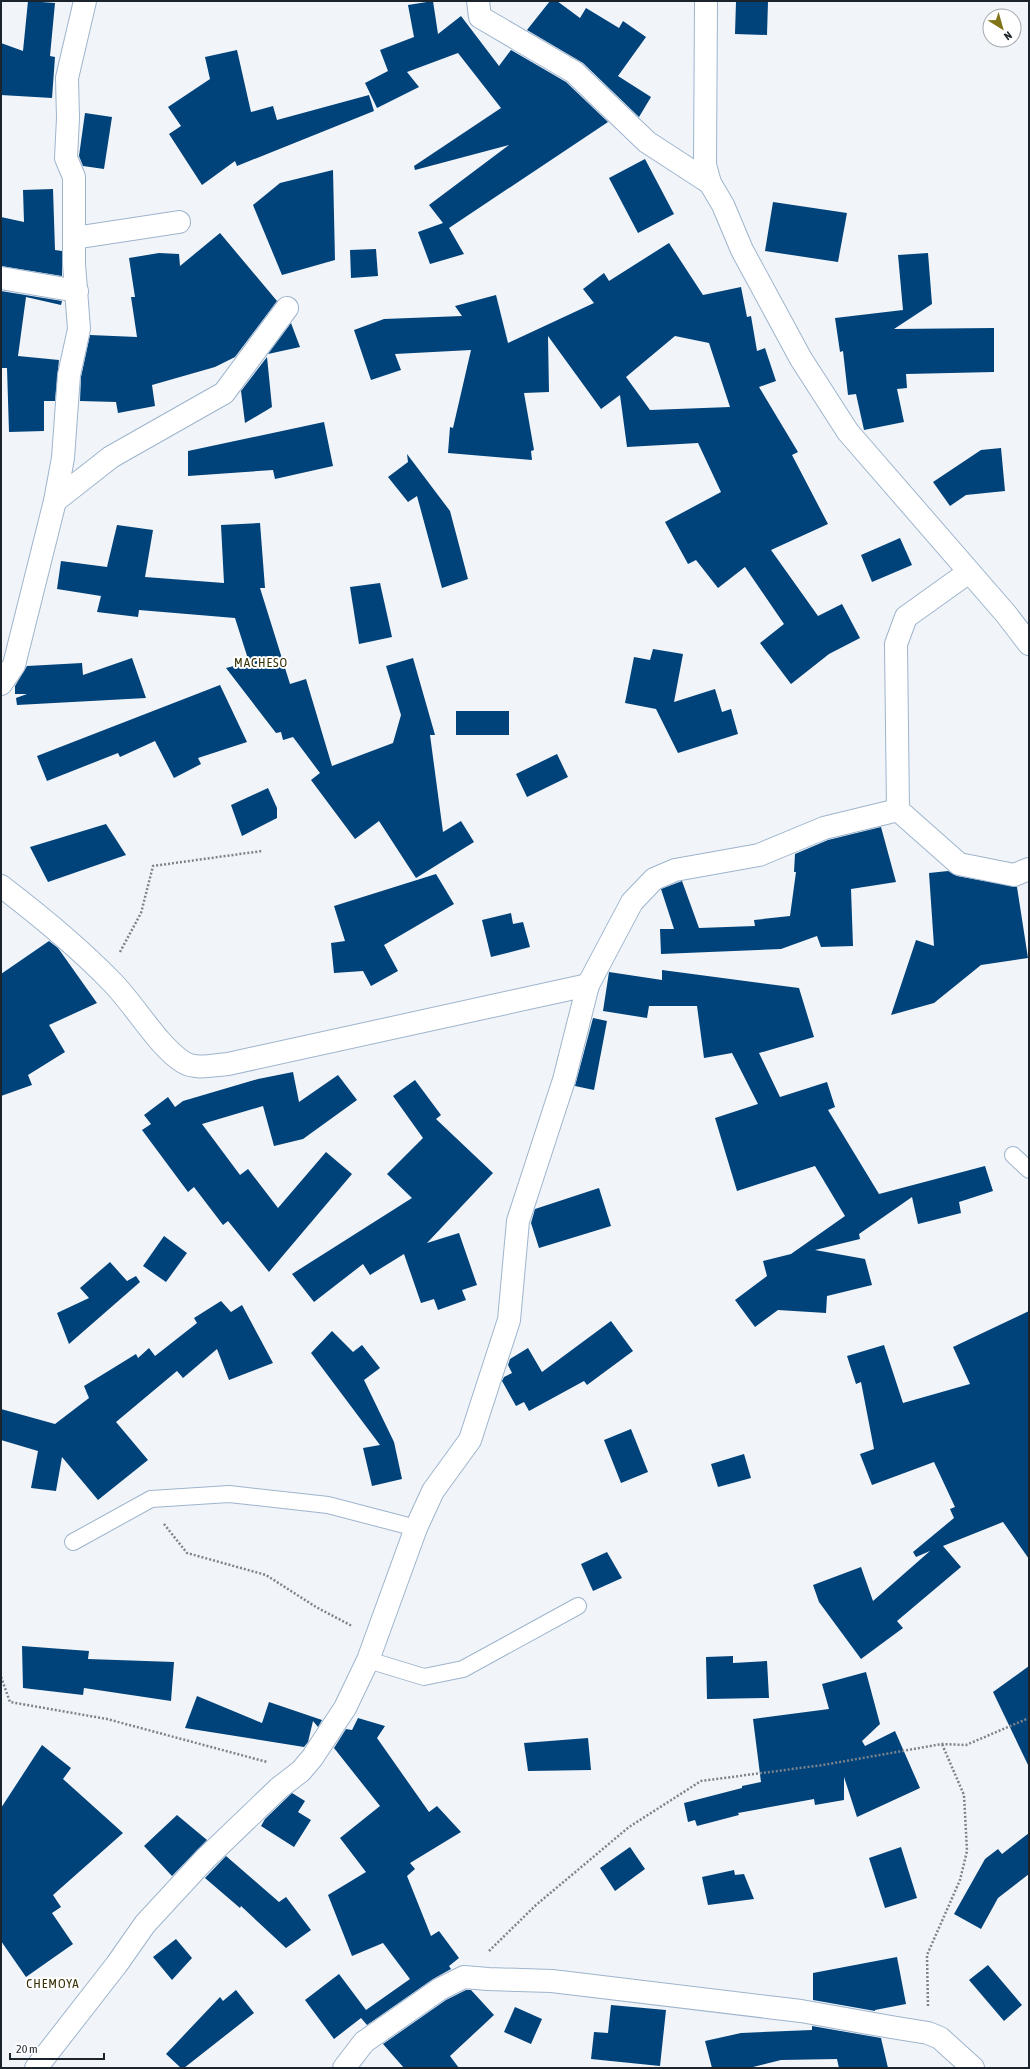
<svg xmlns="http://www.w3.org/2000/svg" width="1030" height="2069" font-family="'Asap Condensed',sans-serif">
<rect width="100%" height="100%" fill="#f1f5fa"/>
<!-- building -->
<g fill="#00427a" fill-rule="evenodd">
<path d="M28,1L55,3L50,56L55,57L52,98L1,95V43L23,51Z"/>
<path d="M433,1L438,34L461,16L499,66L511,50L566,82L608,122L449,228L464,254L430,264L418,232L443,223L429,205L509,145L415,170L414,166L501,108L458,53L407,72L419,87L377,108L365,83L388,71L380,50L414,37L408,5Z"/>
<path d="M550,1H557L580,18L586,8L619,28L623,21L646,37L618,76L651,97L639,117L583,63L527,30Z"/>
<path d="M736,1H768L767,35L735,34Z"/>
<path d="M237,50L251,112L273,106L277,120L369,95L374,111L237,166L235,161L202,185L169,134L181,126L168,107L210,79L205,57Z"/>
<path d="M85,113L112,117L104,169L83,166L79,156Z"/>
<path d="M645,159L674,214L638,233L609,178Z"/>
<path d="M333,170L335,260L282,275L253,205L280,183Z"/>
<path d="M53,189L55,250L62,251V276L1,266V217L24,222L23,190Z"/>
<path d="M773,202L847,213L838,262L765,251Z"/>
<path d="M220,233L277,301L235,357L215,367L152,385L155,406L118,413L116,402L80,401L81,377L90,335L137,337L131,297H135L129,258L159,253L179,254L180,266Z"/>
<path d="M669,243L703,295L741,287L747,317L751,316L757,351L765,348L776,381L759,387L798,452L792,455L828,524L771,550L818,616L842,604L860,638L829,654L791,684L760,643L784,624L745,567L718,588L696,560L688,564L665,522L721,492L698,443L627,447L620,395L601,409L548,336L549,392L524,393L534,450L531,451L532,460L448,453L450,427L453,428L471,350L395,354L401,370L371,380L354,330L384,319L462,316L455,306L496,295L508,343L594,303L583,289L604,273L609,281ZM675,336L709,343L730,407L650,410L626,377Z"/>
<path d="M376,249L378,276L351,278L350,250Z"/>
<path d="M928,253L932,304L894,329L994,328V372L906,374L907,388L897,389L904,422L864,430L856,394L848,395L843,351L840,352L835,318L903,310L898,255Z"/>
<path d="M1,291L62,301L61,305L26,297L18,356L59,360L55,401H44V431L9,432L7,368H1Z"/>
<path d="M291,323L300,347L268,354Z"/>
<path d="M267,357L272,407L245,423L241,391Z"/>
<path d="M324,422L333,466L275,479L273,470L188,476V451Z"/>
<path d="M1001,448L1005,491L966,495L950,506L933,482L981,450Z"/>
<path d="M407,454L450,511L468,579L442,588L417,496L408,502L388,477L408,462Z"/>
<path d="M260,523L265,588H260L290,684L306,679L332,766L393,743L401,715L386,666L413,658L435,735H430L443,832L461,821L474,842L416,878L379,821L355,839L311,780L320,773L293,737L283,740L281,732L276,733L226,668L249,662L235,618L139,610L138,617L97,612L101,596L57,589L61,561L107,567L117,525L153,530L145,577L224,583L221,525Z"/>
<path d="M900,538L912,565L872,582L861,555Z"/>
<path d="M380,583L392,637L359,644L350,587Z"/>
<path d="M653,649L683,654L674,702L715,689L722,712L731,709L738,734L678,753L656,709L625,703L634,657L650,660Z"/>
<path d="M132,658L146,698L17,705L16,698L27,694H15V686L27,666L82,663L83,675Z"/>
<path d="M220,685L247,742L198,758L201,764L174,778L155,741L120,757L118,753L47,781L37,756Z"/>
<rect x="456" y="711" width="53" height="24"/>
<path d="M557,754L568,777L527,797L516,774Z"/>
<path d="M268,788L277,808V818L242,836L231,805Z"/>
<path d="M106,824L126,855L48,882L30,847Z"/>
<path d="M881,827L896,882L851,889L853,946L821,947L817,936L781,949L661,954L660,929H674L661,889L682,881L699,928L755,926L754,920L790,916L796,872H794L795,854L828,840Z"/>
<path d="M948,871L957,876L1017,887L1028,958L981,965L934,1003L891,1015L916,940L934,946L929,873Z"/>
<path d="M436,874L454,904L384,945L398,971L371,986L363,971L334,973L331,943L345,941L334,906Z"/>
<path d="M511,913L513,924L523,922L530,947L491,957L482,920Z"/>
<path d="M49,941L58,948L97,1003L49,1025L65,1052L28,1075L32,1085L1,1096V974Z"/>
<path d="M662,970L799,988L814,1037L759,1053L780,1097L827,1082L835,1107L828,1110L879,1194L985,1166L993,1191L959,1202L961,1213L918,1224L912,1197L859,1234L860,1239L815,1250L865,1259L872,1285L827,1296L826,1313L778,1310L755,1327L735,1300L767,1276L763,1261L791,1254L845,1216L815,1166L737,1191L715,1118L758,1104L732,1053L704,1058L697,1006H649L647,1018L603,1011L609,972L662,980Z"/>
<path d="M593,1018L607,1021L594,1090L575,1086Z"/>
<path d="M293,1072L299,1102L338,1075L357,1100L303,1139L274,1146L263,1106L202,1124L240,1175L248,1169L278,1208L326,1152L352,1174L269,1272L228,1221L223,1225L194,1187L188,1192L142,1130L151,1124L144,1115L168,1097L175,1107L183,1101L258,1079Z"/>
<path d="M415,1080L441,1115L436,1119L493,1173L427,1243L459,1233L477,1285L462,1290L466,1300L438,1310L434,1299L421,1303L404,1254L370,1275L363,1264L314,1302L292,1274L412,1198L387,1174L423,1138L393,1096Z"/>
<path d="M599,1188L611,1226L539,1248L531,1223L535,1209Z"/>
<path d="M164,1236L187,1253L166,1282L143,1266Z"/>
<path d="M110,1262L127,1281L136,1276L140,1282L69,1344L57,1313L89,1298L80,1288Z"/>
<path d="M221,1301L231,1312L242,1305L273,1363L229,1380L217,1349L183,1378L177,1371L116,1422L148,1460L98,1500L62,1457L56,1491L31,1488L38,1451L1,1440V1409L55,1424L89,1398L84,1386L136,1354L138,1358L149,1348L155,1356L197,1323L194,1318Z"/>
<path d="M1029,1311V1559L1003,1522L943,1546L961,1567L897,1621L903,1628L861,1659L819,1602L813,1585L861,1567L873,1601L930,1551L916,1557L913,1552L954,1518L950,1509L955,1507L934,1462L872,1485L860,1454L874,1449L861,1382L856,1384L847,1356L884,1345L903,1403L970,1384L953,1347Z"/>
<path d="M611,1321L633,1351L587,1385L584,1381L529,1411L524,1402L516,1406L502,1381L504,1377L512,1373L508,1365L510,1359L528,1348L542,1372Z"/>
<path d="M332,1331L353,1352L362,1345L380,1368L364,1380L394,1442L402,1479L372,1486L363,1448L380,1445L311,1353Z"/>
<path d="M631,1429L648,1472L621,1483L604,1440Z"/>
<path d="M744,1454L751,1478L718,1487L711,1464Z"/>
<path d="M607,1552L622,1578L593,1591L581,1564Z"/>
<path d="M22,1646L89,1651L88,1659L174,1662L171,1701L84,1688L83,1695L23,1688Z"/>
<path d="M733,1656V1663L767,1661L769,1698L707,1699L706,1657Z"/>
<path d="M1029,1666V1767L993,1692Z"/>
<path d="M866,1672L880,1724L862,1741L865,1746L895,1731L920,1788L857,1817L844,1777V1800L815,1805L814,1799L738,1813L739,1815L697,1826L695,1820L688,1822L684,1803L742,1788V1786L761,1782L753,1719L829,1709L822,1684Z"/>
<path d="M197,1696L262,1723L269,1702L322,1720L318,1727L313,1721L308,1742L304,1747L185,1728Z"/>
<path d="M358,1718L385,1726L377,1738L429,1812L437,1806L461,1832L410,1863L415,1869L407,1876L431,1936L439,1931L459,1958L449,1966L451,1969L433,1979L367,2025L361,2018L334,2039L305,2000L339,1974L366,2010L410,1979L383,1943L352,1956L328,1895L366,1872L340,1838L380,1806L334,1748L346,1729L352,1730Z"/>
<path d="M588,1738L591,1770L528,1771L524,1743Z"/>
<path d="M42,1745L71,1768L63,1779L123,1833L53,1895L61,1907L52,1913L73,1944L26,1977L1,1941V1808Z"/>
<path d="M292,1793L305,1801L298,1812L311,1820L294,1847L261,1826L265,1819Z"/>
<path d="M177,1815L207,1840L172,1876L144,1846Z"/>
<path d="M1029,1833V1874L998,1898L981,1929L954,1914L985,1859L998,1849L1002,1854Z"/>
<path d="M630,1847L645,1869L615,1891L600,1868Z"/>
<path d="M901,1847L917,1898L885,1908L869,1858Z"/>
<path d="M226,1856L279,1902L286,1897L311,1930L286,1948L241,1906L240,1908L205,1878Z"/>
<path d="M734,1870L735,1875L744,1874L754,1899L708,1905L702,1877Z"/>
<path d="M176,1939L192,1958L172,1980L153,1957Z"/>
<path d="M897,1957L906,2004L875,2010V2011L813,2000V1973Z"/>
<path d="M988,1965L1022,2005L1004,2021L969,1980Z"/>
<path d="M236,1990L254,2013L184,2068H181L166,2054L220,1997L223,2001Z"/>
<path d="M466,1990H471L494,2015L450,2056L459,2068H404L383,2044L446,2000Z"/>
<path d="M611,2005L666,2010L660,2066L591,2059L594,2032L608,2033Z"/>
<path d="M515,2007L542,2019L531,2044L504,2032Z"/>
<path d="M812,2026L881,2038L888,2068H839L837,2059L781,2060L749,2068H712L705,2041L741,2033L812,2030Z"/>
</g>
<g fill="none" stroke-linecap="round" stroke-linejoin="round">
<defs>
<g id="service">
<path d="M1013,1155L1029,1170"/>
<path d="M73,1542L151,1499L229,1494L328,1505L416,1528"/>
<path d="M368,1660L424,1677L463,1669L578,1606"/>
</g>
<g id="minor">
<path d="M478,1L480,17L574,72L647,142L710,183"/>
<path d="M706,1L705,165L710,183L723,205L742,250L801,359L848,432L1006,614L1029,644"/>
<path d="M74,238L179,222"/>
<path d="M1,278L77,291"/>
<path d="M55,501L111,457L224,393L287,308"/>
<path d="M969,572L906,617L896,644L898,810L959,864L1014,875L1029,869"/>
<path d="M1,684L14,665L55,501L63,458L69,375L79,329L74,264V177L66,158L68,118L67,78L85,1"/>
<path d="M1,886C39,915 79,948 112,982C134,1004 158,1046 183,1062C196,1070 213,1065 228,1064L588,985"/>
<path d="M36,2068L117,1964L145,1924L205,1859L279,1788L301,1771L312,1758L345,1708L368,1660L416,1528L433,1491L470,1440L509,1320L518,1221L564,1080L588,985L632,902L654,879L675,870L759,855L824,828L898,810"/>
<path d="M344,2068L364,2042L440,1989L464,1977L488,1979L552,1981L801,2011L891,2027L928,2033L940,2038L973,2068"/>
</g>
</defs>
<!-- service casing -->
<use href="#service" stroke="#9eb4cc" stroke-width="18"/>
<!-- minor casing -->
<use href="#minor" stroke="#9eb4cc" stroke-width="24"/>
<!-- path -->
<g stroke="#7d838a" stroke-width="2.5" stroke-dasharray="2 2" stroke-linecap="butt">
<path d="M120,952L141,913L153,866L262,851"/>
<path d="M164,1524L187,1553L266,1575L316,1607L352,1626"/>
<path d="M1,1677L10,1702L107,1719L267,1762"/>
<path d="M489,1951L536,1905L629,1827L701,1781L823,1765L942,1744L966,1745L1029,1718"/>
<path d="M928,2006L927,1955L960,1880L967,1851L964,1795L942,1744"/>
</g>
<!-- service -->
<use href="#service" stroke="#fff" stroke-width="16"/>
<!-- minor -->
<use href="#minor" stroke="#fff" stroke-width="22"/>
</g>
<g text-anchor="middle" stroke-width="4" stroke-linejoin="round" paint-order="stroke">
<!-- quarter labels -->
<g font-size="13" letter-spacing="1" fill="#383207" stroke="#fff">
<text x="261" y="667">MACHESO</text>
<text x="53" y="1988">CHEMOYA</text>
</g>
</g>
<!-- border -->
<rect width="1030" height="2069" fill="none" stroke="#1b232c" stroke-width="4"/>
<!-- north arrow -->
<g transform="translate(1002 28) rotate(143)"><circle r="19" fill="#ffffff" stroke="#a4a7ab"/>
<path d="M0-3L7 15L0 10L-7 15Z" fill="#807417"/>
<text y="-6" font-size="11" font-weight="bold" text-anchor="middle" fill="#1b232c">N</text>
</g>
<!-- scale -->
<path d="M10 2053v6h94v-6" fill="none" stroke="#1b232c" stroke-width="2"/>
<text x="16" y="2053" font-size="12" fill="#1b232c" stroke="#ffffff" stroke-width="3" paint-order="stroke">20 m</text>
</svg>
